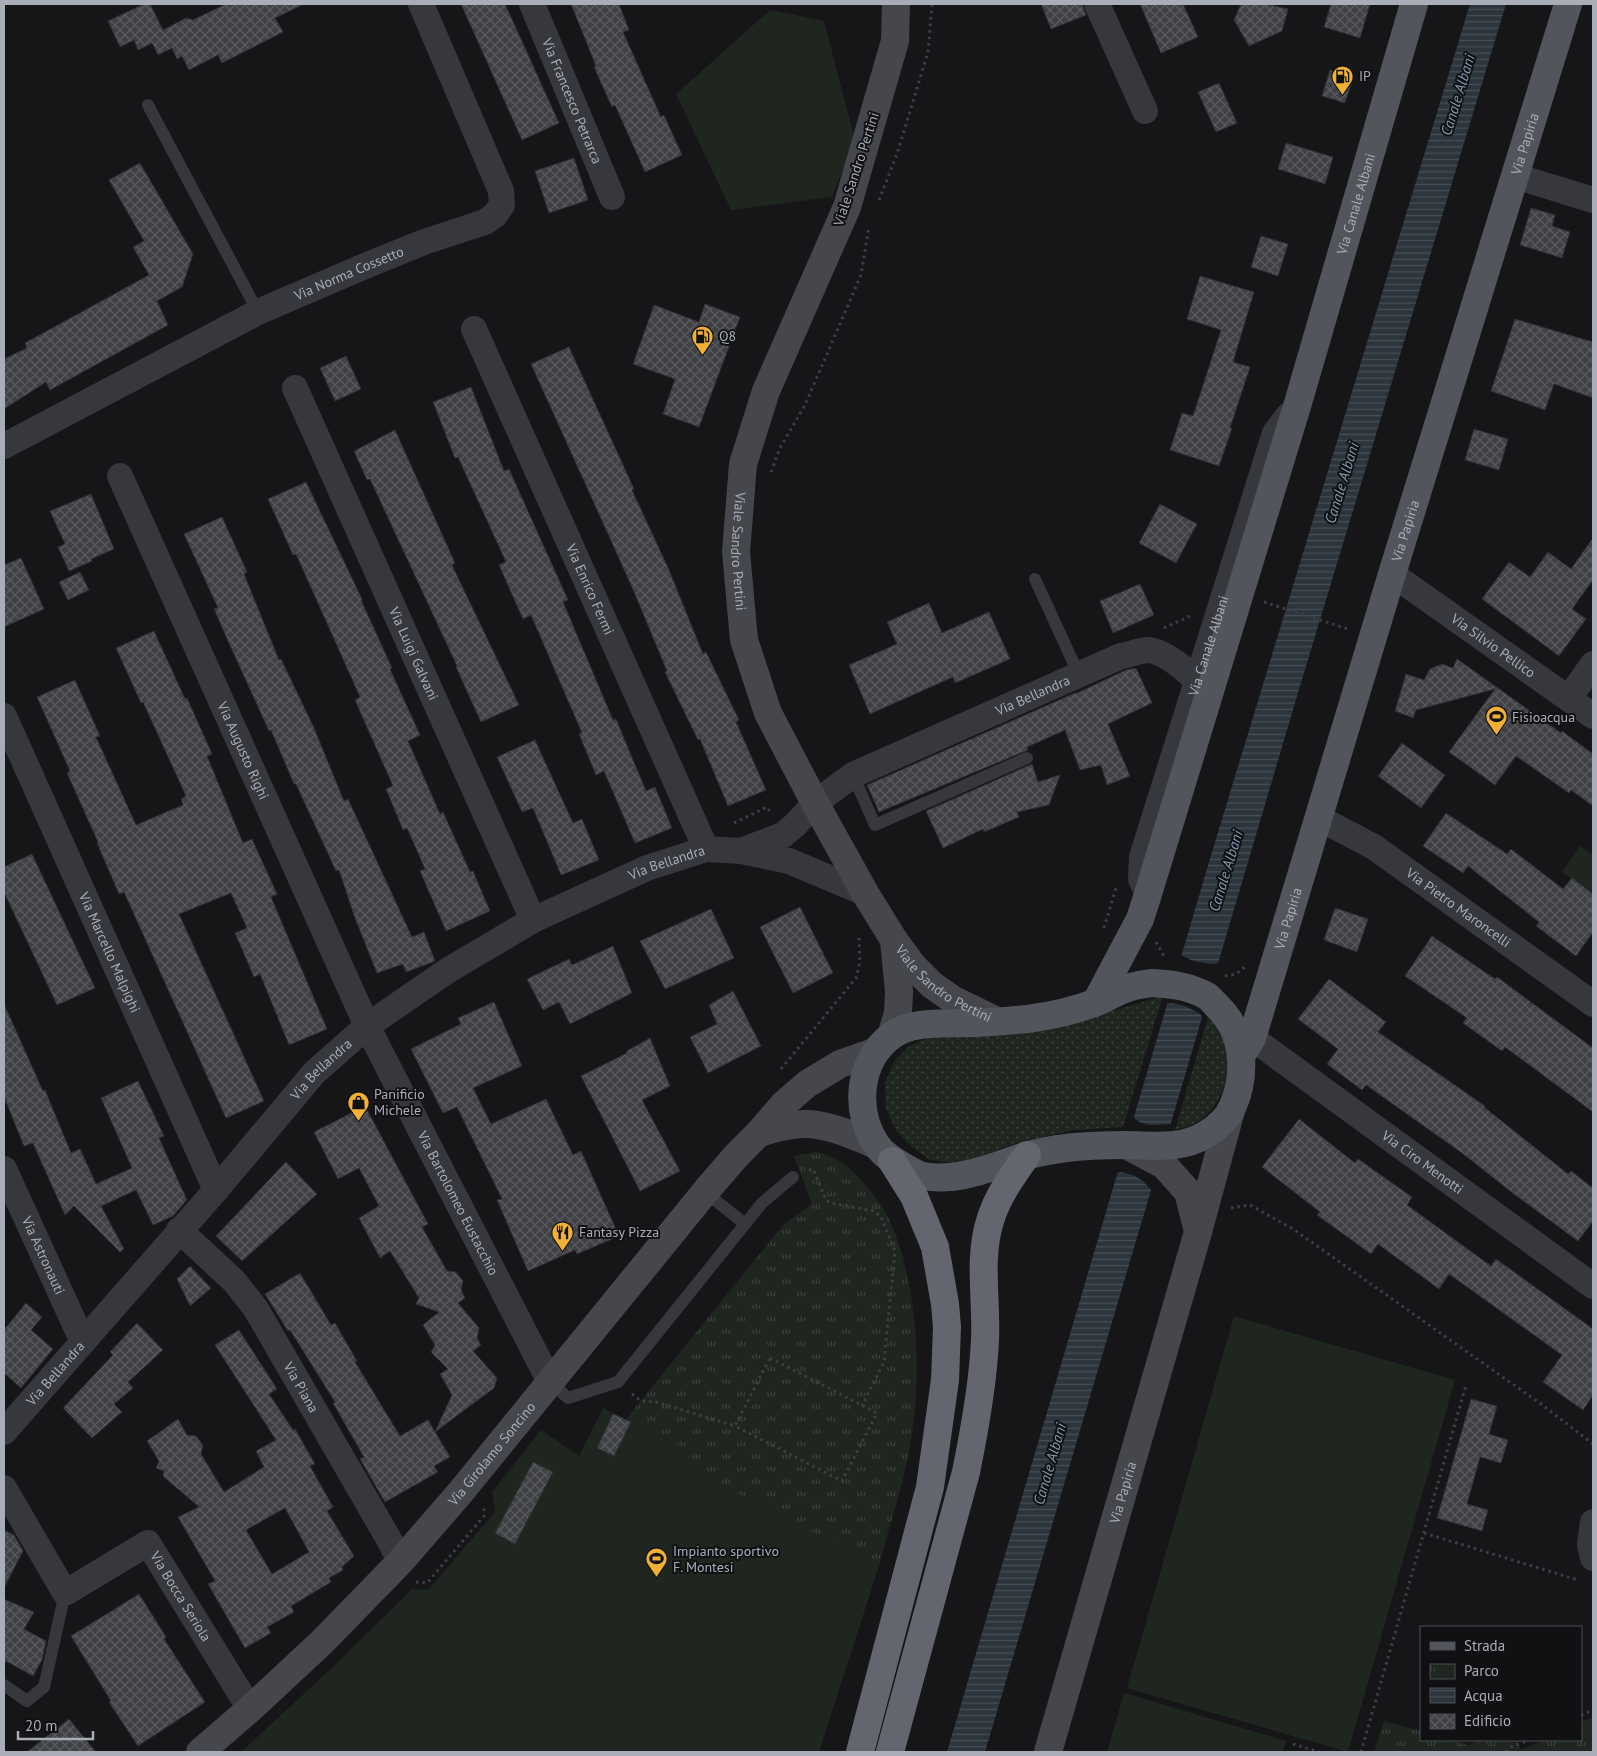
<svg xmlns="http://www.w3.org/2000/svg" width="1597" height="1756" font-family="'PT Sans',sans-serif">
<defs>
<pattern id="park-tufts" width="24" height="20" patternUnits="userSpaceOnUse" patternTransform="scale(1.25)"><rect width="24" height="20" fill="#1e261f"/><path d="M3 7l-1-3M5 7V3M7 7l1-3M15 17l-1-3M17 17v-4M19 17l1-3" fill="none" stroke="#3c433d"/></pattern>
<pattern id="garden-dots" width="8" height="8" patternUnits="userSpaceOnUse" patternTransform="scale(1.25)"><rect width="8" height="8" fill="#1e261f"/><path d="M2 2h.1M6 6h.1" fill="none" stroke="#3c433d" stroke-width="1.8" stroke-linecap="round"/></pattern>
<pattern id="water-rules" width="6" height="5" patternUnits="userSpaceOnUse" patternTransform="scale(1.25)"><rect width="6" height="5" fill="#2c353c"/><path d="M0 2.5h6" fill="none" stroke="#485056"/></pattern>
<pattern id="building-cross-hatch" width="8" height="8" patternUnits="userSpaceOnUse" patternTransform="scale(1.25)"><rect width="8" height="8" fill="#404145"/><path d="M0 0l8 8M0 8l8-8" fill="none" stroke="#595a5e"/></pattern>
</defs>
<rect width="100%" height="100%" fill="#161618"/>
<!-- grass -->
<g fill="#1e261f">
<path d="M770,10L824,21L855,140L832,197L731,210L676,94Z"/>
<path d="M1580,846L1593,855V894L1562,872Z"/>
<path d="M1234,1316L1455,1380L1348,1752L1127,1688Z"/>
<path d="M603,1408L679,1445L673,1460L879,1566L819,1752H241L337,1663L412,1589L428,1590L495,1512L492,1492L541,1430L579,1456Z"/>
<path d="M1124,1693L1286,1741L1283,1752H1107Z"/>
</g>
<!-- park -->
<g fill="url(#park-tufts)">
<path d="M816,1152C842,1157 860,1176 875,1197C879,1203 884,1209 887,1215C920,1282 923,1385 908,1457C900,1494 888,1530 879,1566L672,1460L679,1445L626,1419L783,1225L812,1204L794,1156Z"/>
<path d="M1593,1717V1752H1376L1375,1749L1384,1721L1421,1731V1740H1451L1469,1745L1479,1740H1516L1521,1750L1544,1740H1581V1722Z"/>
</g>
<!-- garden -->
<g fill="url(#garden-dots)">
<path d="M1163,996L1123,1127L1074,1130L1016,1143L971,1160L954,1163L930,1160L911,1146L896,1131L886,1108L885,1083L894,1062L909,1046L940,1033L1086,1019Z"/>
<path d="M1209,1014C1237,1043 1233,1101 1197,1122C1191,1126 1182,1128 1175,1130Z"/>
</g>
<!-- water -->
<path fill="url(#water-rules)" d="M1470,4H1506L1300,686L985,1752H947L1209,862Z"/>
<!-- pier -->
<g fill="#161618">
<path d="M1179,954L1191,960L1198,962L1212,964L1221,963L1204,1019L1199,1013L1185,1006L1172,1003L1164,1004Z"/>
<path d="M1131,1115L1139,1122L1150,1125L1173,1124L1153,1192L1143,1181L1135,1176L1122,1172L1114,1173Z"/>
</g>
<!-- building -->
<g fill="url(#building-cross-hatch)" stroke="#303034" fill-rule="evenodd">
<path d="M144,4H150L163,30L186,18L193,20L226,4H304L275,18L283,32L222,63L218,55L189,70L182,56L177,59L172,48L158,55L152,43L138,50L134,40L120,47L108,21Z"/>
<path d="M461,4H505L559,123L522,140Z"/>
<path d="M571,4H619L629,30L623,32L661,117L664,115L682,155L645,172L615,105L612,107L594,67L596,66Z"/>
<path d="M1041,4H1082L1086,15L1051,29Z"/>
<path d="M1140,4H1183L1198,37L1161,53Z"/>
<path d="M1241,4H1265L1288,9L1282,31L1249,46L1234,20Z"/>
<path d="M1331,4H1370L1360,38L1324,27Z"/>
<path d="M1330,70L1353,78L1345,103L1322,96Z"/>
<path d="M1219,83L1237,123L1216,132L1198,92Z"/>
<path d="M1286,143L1333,157L1325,184L1278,169Z"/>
<path d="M574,158L588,200L549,213L535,171Z"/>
<path d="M140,163L193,254L182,287L157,301L168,325L50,390L46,382L4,409V359L27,348L25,343L149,275L133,247L144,241L109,180Z"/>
<path d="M1531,208L1555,215L1552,226L1570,232L1562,258L1520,245Z"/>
<path d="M1261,236L1288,244L1278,276L1251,267Z"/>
<path d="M1200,276L1254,292L1233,362L1250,367L1230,428H1232L1219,466L1170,450L1182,413L1193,416L1221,330L1187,319Z"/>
<path d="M705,304L740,317L699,427L663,414L675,379L633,364L654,305L699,322Z"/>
<path d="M1515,319L1593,342V398L1554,384L1545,410L1491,391Z"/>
<path d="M569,347L634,489L632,490L669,570L703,654L706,652L739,720L736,722L766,790L728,806L700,739L698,740L665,672L667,671L632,587L531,364Z"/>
<path d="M346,356L361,389L335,401L320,368Z"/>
<path d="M471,387L504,471L509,469L568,600L563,602L613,720L616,719L646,791L655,787L672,828L635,843L604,771L596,775L579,734L582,733L531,615L523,619L499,565L506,562L458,457L455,458L433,402Z"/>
<path d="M1474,429L1508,439L1499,470L1465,460Z"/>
<path d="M395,430L455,563L452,565L519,705L481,722L456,667L457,666L370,479L367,480L354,451Z"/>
<path d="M306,482L362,599L361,600L392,668L390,669L420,735L408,741L440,814L443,812L470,872L473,871L490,911L446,931L420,871L425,869L407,828L403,830L386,789L393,786L355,700L360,697L296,554L293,555L268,499Z"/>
<path d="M91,494L114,549L91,559L92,561L69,571L58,547L65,544L50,511Z"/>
<path d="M1160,504L1197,524L1176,563L1139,543Z"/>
<path d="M222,517L247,572L244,574L279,660L281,659L314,728L344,801L348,799L412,937L424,932L435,961L406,972L403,964L377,973L355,918L339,870L336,871L296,784H294L271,730L269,731L228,641L214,609L218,608L184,534Z"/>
<path d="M1593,538V580L1572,609L1586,619L1559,656L1482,599L1509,562L1530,577L1548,552L1571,569Z"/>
<path d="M21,558L44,609L4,627V565Z"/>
<path d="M80,572L89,590L68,600L59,582Z"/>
<path d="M1140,584L1154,615L1113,633L1100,601Z"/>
<path d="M929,603L942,633L989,612L1010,659L955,683L953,677L870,714L849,665L897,644L887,622Z"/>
<path d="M154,631L185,699L187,698L212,754L207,756L243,843L252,839L277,894L271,897L327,1029L289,1045L260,974L254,977L235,933L247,928L231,893L179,914L264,1101L226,1118L124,892L119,894L97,843L98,842L67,773L70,771L37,697L75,680L100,736L96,737L136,825L183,805L181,799L186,796L143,702L141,703L116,648Z"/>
<path d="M1457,659L1561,733L1562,731L1593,754V806L1571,790L1569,793L1516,756L1495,785L1449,752L1495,689L1416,710L1413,718L1395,711L1406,674L1424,680L1430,669L1442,664L1453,668Z"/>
<path d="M1136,668L1152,703L1108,724L1130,776L1107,785L1101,765L1080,770L1065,730L1027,747L1028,750L879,812L867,785L1075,693V694L1126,670Z"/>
<path d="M535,740L573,823L582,819L599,860L561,875L533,808L522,812L497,757Z"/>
<path d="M1402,743L1445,775L1421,808L1378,776Z"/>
<path d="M1032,764L1038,782L1060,775L1049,805L1017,812L1019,817L984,832L983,829L943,848L926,811Z"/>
<path d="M1446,813L1507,854L1511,849L1563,889L1572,878L1593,894V932L1576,956L1536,926L1539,922L1468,866L1463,873L1423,846Z"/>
<path d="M32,854L95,988L57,1005L4,892V867Z"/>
<path d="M800,907L833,973L793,993L760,927Z"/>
<path d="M1335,908L1368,919L1357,952L1324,940Z"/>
<path d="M711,909L734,958L665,989L640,941Z"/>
<path d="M1432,936L1495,979L1497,977L1593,1048V1112L1505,1047L1502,1051L1463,1023L1467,1018L1405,976Z"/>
<path d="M613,946L632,993L570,1024L559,1002L543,1010L527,979L569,959L572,965Z"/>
<path d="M1329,979L1386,1022L1378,1032L1485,1106L1484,1107L1568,1174L1571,1171L1593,1188V1221L1578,1241L1514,1194L1462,1153L1366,1085L1362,1090L1327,1064L1338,1049L1298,1019Z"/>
<path d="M733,991L761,1046L708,1073L690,1037L717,1024L709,1005Z"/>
<path d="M494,1002L522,1066L473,1088L491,1124L546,1099L573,1155L581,1151L619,1236L577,1254L575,1250L528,1271L497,1200L502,1199L457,1107L443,1113L411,1049L461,1024L458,1018Z"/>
<path d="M4,1004L43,1091L45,1090L71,1153L80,1149L96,1184L132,1168L101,1098L138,1081L164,1136L159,1138L187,1200L173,1216L153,1225L136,1190L101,1206L124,1249L120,1252L74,1206L65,1215L33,1143L24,1146L4,1097Z"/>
<path d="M650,1038L670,1086L642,1100L680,1171L640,1191L581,1076L627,1053V1051Z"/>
<path d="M365,1106L428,1224L422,1227L447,1271L456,1272L463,1281L461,1290L465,1298L458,1303L479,1328L477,1338L481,1345L473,1351L497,1378L494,1388L435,1432L450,1457L434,1466L438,1472L385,1502L360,1459L364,1457L333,1403L335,1402L290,1330L288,1331L265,1294L300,1273L331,1325L335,1323L357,1361L355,1362L400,1436L428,1420L435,1432L452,1395L440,1374L448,1369L431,1352L435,1345L423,1325L439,1312L416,1304L419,1298L390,1251L380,1258L359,1218L379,1206L359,1168L338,1179L314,1132Z"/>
<path d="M1299,1119L1355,1163L1358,1159L1412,1197L1407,1205L1491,1266L1496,1259L1593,1329V1395L1583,1410L1543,1382L1562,1355L1449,1274L1439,1289L1378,1244L1371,1254L1317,1215L1320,1212L1262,1167Z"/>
<path d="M286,1162L317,1194L242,1261L216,1236Z"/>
<path d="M190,1266L211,1288L190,1306L177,1279Z"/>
<path d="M26,1303L42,1317L31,1330L53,1349L21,1388L4,1373V1330Z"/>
<path d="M137,1323L163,1350L128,1382L133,1388L114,1404L122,1412L92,1438L63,1408L113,1355L110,1352Z"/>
<path d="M239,1330L277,1389L269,1394L293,1430L295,1429L315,1464L310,1466L333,1507L327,1511L354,1556L342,1567L343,1570L329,1578L331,1582L291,1606L294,1612L267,1627L271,1633L245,1648L208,1584L215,1581L178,1517L199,1507L163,1476L164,1471L156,1468L159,1461L147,1441L178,1419L187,1435L196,1436L203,1445L201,1454L224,1492L264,1467L256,1451L276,1440L215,1345ZM285,1508L309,1552L272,1574L246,1530Z"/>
<path d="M1471,1399L1497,1406L1489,1434L1508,1440L1501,1463L1480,1457L1467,1504L1488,1510L1482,1531L1437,1518Z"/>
<path d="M613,1414L631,1422L614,1456L597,1448Z"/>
<path d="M533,1462L553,1472L515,1544L495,1533Z"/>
<path d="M4,1530L14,1535L23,1551L4,1588Z"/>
<path d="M139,1594L166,1637L164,1639L205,1702L138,1746L109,1702L111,1701L71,1636Z"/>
<path d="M4,1599L34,1612L24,1629L46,1641L42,1660L33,1676L6,1661L4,1665Z"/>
<path d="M69,1719L96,1752H27Z"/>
</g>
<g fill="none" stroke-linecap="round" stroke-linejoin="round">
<!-- path -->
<g stroke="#3d3f44" stroke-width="3" stroke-dasharray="2.5 4" stroke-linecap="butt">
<path d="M879,200L897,154L928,52L932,4"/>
<path d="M771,472L780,448L805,405L861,275L869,227"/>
<path d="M1264,602L1348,629"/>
<path d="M1164,628L1190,616"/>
<path d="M734,823L767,807L770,812"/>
<path d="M1104,928L1116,888"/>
<path d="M1156,942L1164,956"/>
<path d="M1225,976L1236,974L1246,966"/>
<path d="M781,1069L856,978L860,962L859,937"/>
<path d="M809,1170L813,1169L826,1200L830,1203L874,1211L881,1217L895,1251L884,1362L862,1406"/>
<path d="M1231,1208L1250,1205L1293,1229L1541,1404L1593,1444"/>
<path d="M770,1358L877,1413L842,1481L735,1426Z"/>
<path d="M632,1394L641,1401L656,1402L735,1426"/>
<path d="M1424,1533L1578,1580"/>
<path d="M416,1582L427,1583L484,1516V1506"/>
<path d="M1581,1715L1593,1710"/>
<path d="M1293,1744L1319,1752"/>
<path d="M1361,1752L1466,1385"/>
<path d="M1506,1752L1511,1747L1528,1740"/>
</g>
<!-- lane -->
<g stroke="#37383d" stroke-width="12">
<path d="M148,105L258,312"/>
<path d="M1035,579L1079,675"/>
<path d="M853,775L875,825L1027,758"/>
<path d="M705,1192L745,1224"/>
<path d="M550,1382L568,1398L618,1382L762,1203L793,1177"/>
<path d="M4,1685L27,1701L44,1687L65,1593"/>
</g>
<!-- street -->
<g stroke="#37383d" stroke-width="26">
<path id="s1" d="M532,4L612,197"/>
<path d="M1097,4L1145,111"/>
<path d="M1515,176L1593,200"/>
<path id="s2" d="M474,329L706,849"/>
<path id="s3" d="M295,388L533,920"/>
<path id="s4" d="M4,446L258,312L365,266L424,242L485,222L495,215L502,205L501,191L421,4"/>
<path id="s5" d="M120,476L367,1026L550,1382"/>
<path id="s6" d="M1392,574L1593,716"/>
<path d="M1569,698L1593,664"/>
<path id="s7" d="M4,716L216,1190"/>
<path id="s8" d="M1319,818L1374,847L1593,1004"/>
<path id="s9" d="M741,851L783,835L796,824L815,803L853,775L1121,656C1129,655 1140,650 1148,650C1164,651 1187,670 1197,682"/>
<path id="s10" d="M1148,894L1141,879L1142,857L1275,433L1288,416"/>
<path id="s11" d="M1252,1038L1593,1286"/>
<path id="s12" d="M4,1169L83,1342"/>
<path id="s13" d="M179,1230L234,1281L256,1309L391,1543L400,1562"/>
<path id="s14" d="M4,1432L216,1190L314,1073L367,1026L447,971L533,920L647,868L706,849L741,851L789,861L865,893"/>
<path id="s15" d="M4,1488L65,1593L148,1543L250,1709"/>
<path d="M1593,1522L1590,1544L1593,1558"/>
</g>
<!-- secondary -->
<g stroke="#45474d" stroke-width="28">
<path id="s16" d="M896,4L895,41L847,207L766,391L743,464L736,552L744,640L768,713L815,803L865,893L894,940L913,966L932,985L952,999L997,1021"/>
<path d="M891,1036L898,1013L899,992L894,940"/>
<path d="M759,1133C775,1128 792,1123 809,1124C833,1126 855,1136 876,1145"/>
<path d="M1126,1145L1164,1165L1188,1192L1198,1231"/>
<path id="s17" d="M200,1752L250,1709L322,1642L400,1562L459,1494L705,1192L736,1156L759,1133L784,1104L807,1084L840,1064L874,1052"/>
<path id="s18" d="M1048,1752L1198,1232L1231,1110"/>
</g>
<!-- primary -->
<g stroke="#53555c" stroke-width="28">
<path d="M1151,983C1171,984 1189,986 1207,996C1211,999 1214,1003 1217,1006C1245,1032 1247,1075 1232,1108C1227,1119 1215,1129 1205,1135C1180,1150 1153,1145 1125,1145C1089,1145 1051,1147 1016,1159C988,1169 954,1182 923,1176C917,1175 911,1171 906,1168C895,1162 883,1155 876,1144C854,1111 858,1061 891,1036C911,1021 941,1024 965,1023C986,1023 1007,1021 1027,1019C1051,1016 1076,1010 1097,1002C1108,998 1117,991 1128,988C1135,985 1144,984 1151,983Z"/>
<path id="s19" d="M1096,1002L1140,919L1148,894L1298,403L1414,4"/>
<path id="s20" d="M1241,1056L1252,1038L1392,574L1568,4"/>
</g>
<!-- highway -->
<g stroke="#63666e" stroke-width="28">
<path d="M860,1752L930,1487L945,1380L947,1327L945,1304L935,1247L914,1196L892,1161"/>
<path d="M890,1752L966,1472C975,1428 983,1384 985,1340C987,1301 978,1259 990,1221C997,1197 1012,1176 1027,1155"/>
</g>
</g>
<!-- icons -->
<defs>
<symbol id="fuel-pin" viewBox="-11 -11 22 30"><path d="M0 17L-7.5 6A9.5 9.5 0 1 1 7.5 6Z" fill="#f2b134" stroke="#111113"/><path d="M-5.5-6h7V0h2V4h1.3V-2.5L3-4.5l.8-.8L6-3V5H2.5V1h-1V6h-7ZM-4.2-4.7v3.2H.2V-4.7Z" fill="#111"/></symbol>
<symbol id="stadium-pin" viewBox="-11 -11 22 30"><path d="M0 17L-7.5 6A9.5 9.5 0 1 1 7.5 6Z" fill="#f2b134" stroke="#111113"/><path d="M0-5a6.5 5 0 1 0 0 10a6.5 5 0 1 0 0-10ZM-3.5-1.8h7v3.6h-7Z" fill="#111"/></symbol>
<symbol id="shop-pin" viewBox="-11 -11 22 30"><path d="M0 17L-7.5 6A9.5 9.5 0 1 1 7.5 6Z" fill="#f2b134" stroke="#111113"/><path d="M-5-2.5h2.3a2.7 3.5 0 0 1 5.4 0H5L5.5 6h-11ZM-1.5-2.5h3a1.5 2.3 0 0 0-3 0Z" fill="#111"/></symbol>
<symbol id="restaurant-pin" viewBox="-11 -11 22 30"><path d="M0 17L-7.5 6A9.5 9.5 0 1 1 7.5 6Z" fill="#f2b134" stroke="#111113"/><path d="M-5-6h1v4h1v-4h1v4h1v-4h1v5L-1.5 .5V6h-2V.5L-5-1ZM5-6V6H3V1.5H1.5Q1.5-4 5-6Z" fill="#111"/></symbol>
</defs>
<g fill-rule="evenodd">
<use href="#fuel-pin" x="1330" y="64" width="25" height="34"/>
<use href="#fuel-pin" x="690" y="324" width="25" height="34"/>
<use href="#stadium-pin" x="1484" y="704" width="25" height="34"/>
<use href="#shop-pin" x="346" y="1090" width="25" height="34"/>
<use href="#restaurant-pin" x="550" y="1220" width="25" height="34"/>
<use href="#stadium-pin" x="644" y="1546" width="25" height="34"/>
</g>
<g text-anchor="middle" stroke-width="4" stroke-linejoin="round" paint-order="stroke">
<!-- poi labels -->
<g font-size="14" fill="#a8adb8" stroke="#111113" text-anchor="start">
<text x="1359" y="81">IP</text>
<text x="719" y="341">Q8</text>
<text x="1512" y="722">Fisioacqua</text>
<text x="374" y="1099">Panificio<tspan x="374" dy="16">Michele</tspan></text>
<text x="579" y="1237">Fantasy Pizza</text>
<text x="673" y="1556">Impianto sportivo<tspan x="673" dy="16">F. Montesi</tspan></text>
</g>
<!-- street labels -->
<g font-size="14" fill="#a8adb8" stroke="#111113">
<text dy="5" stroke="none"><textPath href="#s1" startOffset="105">Via Francesco Petrarca</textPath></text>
<text dy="5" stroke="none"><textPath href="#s20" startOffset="956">Via Papiria</textPath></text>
<text transform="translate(856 169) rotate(-72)" y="5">Viale Sandro Pertini</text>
<text dy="5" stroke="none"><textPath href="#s19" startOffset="841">Via Canale Albani</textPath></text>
<text dy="5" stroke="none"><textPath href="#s4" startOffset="386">Via Norma Cossetto</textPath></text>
<text dy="5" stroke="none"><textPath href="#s20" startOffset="551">Via Papiria</textPath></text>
<text dy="5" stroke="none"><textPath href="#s16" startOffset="575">Viale Sandro Pertini</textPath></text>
<text dy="5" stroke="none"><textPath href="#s2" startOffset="285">Via Enrico Fermi</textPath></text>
<text dy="5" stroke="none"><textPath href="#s10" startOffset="260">Via Canale Albani</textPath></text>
<text dy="5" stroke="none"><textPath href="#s6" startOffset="124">Via Silvio Pellico</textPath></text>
<text dy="5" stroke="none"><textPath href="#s3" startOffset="291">Via Luigi Galvani</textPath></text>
<text dy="5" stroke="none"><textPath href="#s9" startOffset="334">Via Bellandra</textPath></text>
<text dy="5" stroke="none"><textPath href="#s5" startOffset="301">Via Augusto Righi</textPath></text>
<text dy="5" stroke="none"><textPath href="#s14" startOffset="888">Via Bellandra</textPath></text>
<text dy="5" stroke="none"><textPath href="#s8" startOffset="166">Via Pietro Maroncelli</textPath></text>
<text dy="5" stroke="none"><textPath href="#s20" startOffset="146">Via Papiria</textPath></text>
<text dy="5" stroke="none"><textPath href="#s7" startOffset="259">Via Marcello Malpighi</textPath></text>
<text dy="5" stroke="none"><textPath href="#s16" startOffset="1068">Viale Sandro Pertini</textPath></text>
<text dy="5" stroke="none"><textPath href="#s14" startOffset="482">Via Bellandra</textPath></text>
<text dy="5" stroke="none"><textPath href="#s11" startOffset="211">Via Ciro Menotti</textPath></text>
<text dy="5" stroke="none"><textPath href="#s5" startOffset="802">Via Bartolomeo Eustacchio</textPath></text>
<text dy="5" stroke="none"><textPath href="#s12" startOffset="95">Via Astronauti</textPath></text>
<text dy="5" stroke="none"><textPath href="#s14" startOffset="78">Via Bellandra</textPath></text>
<text dy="5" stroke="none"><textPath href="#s13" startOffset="201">Via Piana</textPath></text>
<text dy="5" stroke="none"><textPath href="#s17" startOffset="418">Via Girolamo Soncino</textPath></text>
<text dy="5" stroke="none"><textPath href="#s18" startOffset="270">Via Papiria</textPath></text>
<text dy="5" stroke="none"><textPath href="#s15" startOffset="281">Via Bocca Seriola</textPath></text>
</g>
<!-- water labels -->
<g font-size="15" font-style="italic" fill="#7f9bb3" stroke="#111113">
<text transform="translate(1458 95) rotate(-73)" y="5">Canale Albani</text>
<text transform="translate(1342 483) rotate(-73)" y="5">Canale Albani</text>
<text transform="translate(1226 871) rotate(-73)" y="5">Canale Albani</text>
<text transform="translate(1050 1464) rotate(-74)" y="5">Canale Albani</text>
</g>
</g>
<!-- border -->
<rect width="1597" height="1756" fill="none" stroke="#a8adb8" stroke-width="10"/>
<!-- legend -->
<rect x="1420" y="1626" width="162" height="115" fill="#111113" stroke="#4d4f55"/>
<rect x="1430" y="1642" width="25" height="8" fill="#53555c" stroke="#4d4f55"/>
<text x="1464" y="1651" font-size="15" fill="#a8adb8">Strada</text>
<rect x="1430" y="1664" width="25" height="15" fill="url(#park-tufts)" stroke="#4d4f55"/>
<text x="1464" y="1676" font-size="15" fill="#a8adb8">Parco</text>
<rect x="1430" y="1688" width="25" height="15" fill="url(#water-rules)" stroke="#4d4f55"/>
<text x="1464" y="1701" font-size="15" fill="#a8adb8">Acqua</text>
<rect x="1430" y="1714" width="25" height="15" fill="url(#building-cross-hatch)" stroke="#4d4f55"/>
<text x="1464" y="1726" font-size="15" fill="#a8adb8">Edificio</text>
<!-- scale -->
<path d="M18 1731v8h75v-8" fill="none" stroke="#a8adb8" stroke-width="2.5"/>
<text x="25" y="1731" font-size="15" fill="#a8adb8" stroke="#111113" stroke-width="4" paint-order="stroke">20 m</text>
</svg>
